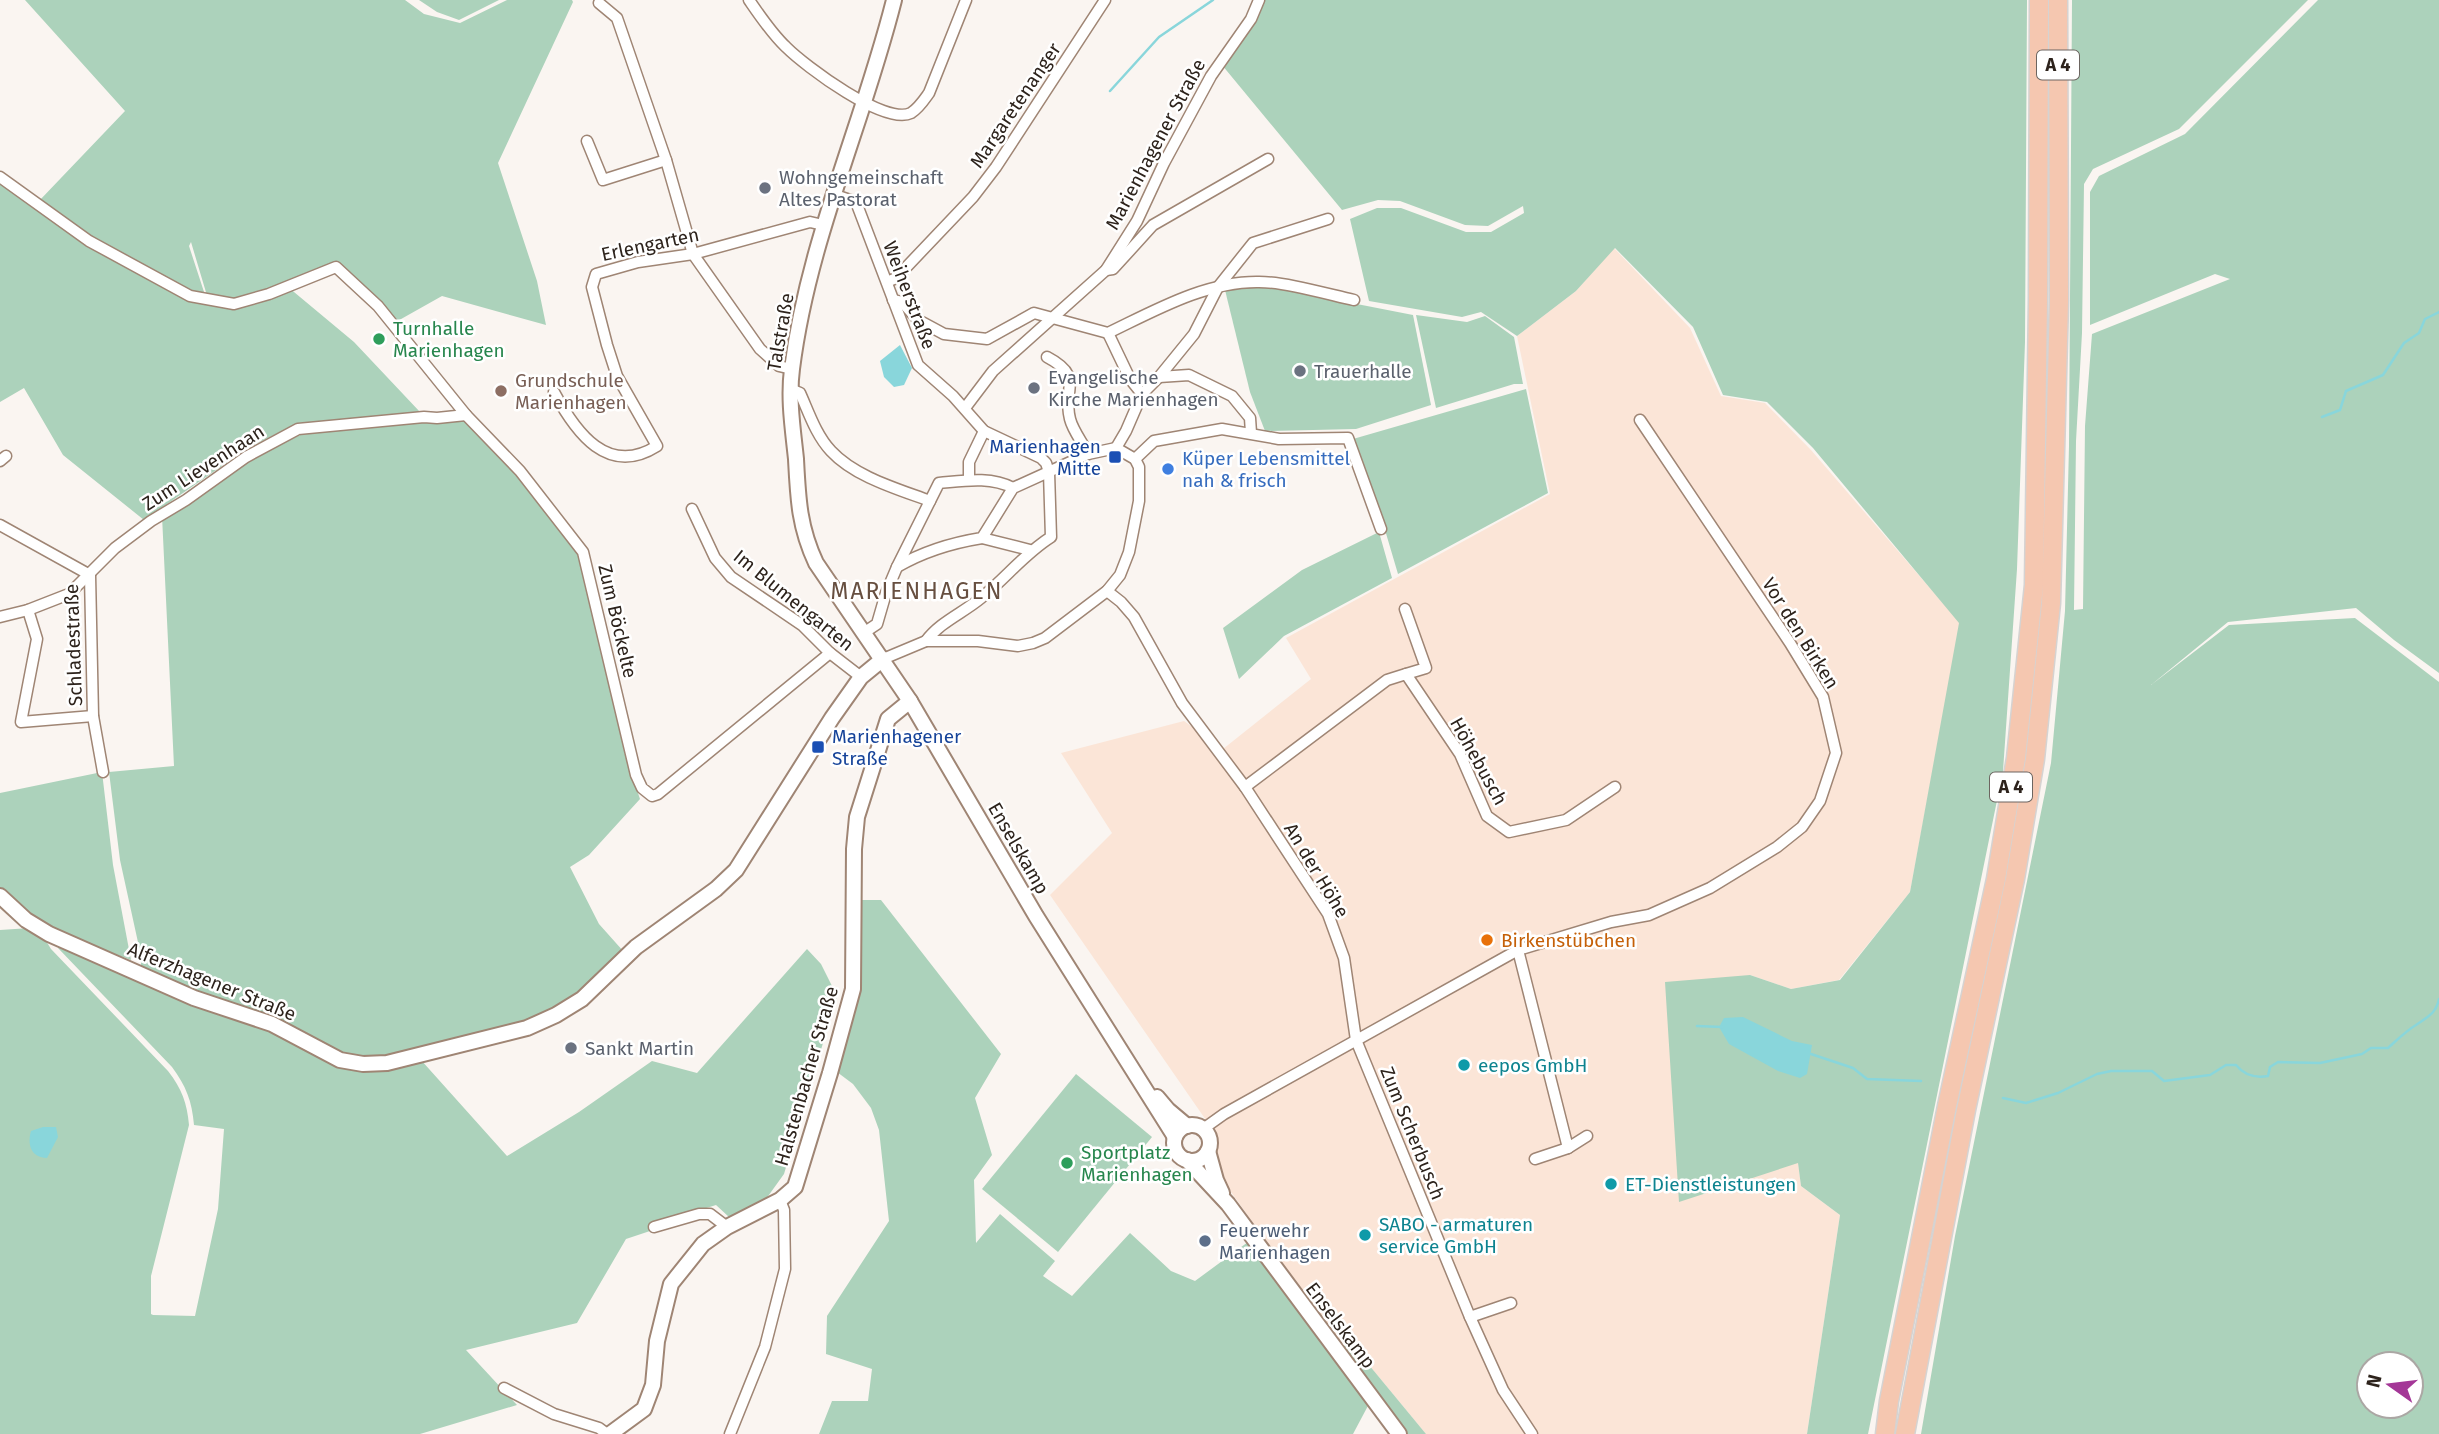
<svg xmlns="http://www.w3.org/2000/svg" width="2439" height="1434" font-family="'Fira Sans',sans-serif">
<rect width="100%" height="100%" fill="#faf5f1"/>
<!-- built -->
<path fill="#fbe5d7" d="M1614,248L1690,328L1721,396L1765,403L1811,450L1960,623L1910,892L1839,980L1791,989L1750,975L1679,1201L1798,1162L1801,1186L1840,1215L1807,1434H1426L1350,1342L1341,1347L1219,1175L1215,1151L1217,1136L1050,895L1112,833L1061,753L1184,721L1223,749L1311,679L1286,638L1550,494L1517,336L1576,291Z"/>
<!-- green -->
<g fill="#acd2bb" fill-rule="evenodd">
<path d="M25,0H405L424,14L460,23L507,0H572L573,2L498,163L537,281L546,325L442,296L394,323L336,266L235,309L288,287L354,342L420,412L298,423L248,448L144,520L63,455L24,388L0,402V183L78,239L187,300L208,299L191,242L189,246L206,298L190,294L92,238L39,201L125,111Z"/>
<path d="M419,0H499L459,20L437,12Z"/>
<path d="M1262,0H2027L2025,342L2017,569L2003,771L1868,1434H1807L1840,1215L1801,1186L1798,1163L1679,1202L1665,982L1750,975L1791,989L1840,980L1910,892L1959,623L1813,448L1767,402L1723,395L1693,327L1615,248L1576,291L1517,336L1481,312L1462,317L1369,301L1350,219L1377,208H1401L1466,232H1491L1524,213L1523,206L1488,226L1465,225L1400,201L1378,200L1342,210L1222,65Z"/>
<path d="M2072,0H2308L2179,129L2093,169L2084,184L2082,333L2076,441L2074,610L2083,609L2085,426L2092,334L2230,279L2215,274L2090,325V192L2099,176L2185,134L2318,0H2439V673L2394,640L2356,608L2228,622L2151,685L2229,625L2355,618L2439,682V1434H1921L1955,1236L2051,763L2065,611L2069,446ZM2411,1364V1406H2369V1364Z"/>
<path d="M1260,285L1413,315L1431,405L1356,429L1265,431L1250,392L1225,290Z"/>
<path d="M1416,315L1467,322L1485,316L1514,337L1523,384H1514L1436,408Z"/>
<path d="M1526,389L1548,493L1398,574L1385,530L1353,439Z"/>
<path d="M465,417L517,474L580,555L625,755L640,799L589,855L570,867L599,924L624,952L580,994L550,1012L515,1025L390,1058H364L345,1054L274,1020L194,991L141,967V956L120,860L109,772L174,766L162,516L248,461L300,435L367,424Z"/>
<path d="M1379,532L1392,578L1284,636L1239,679L1223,628L1302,570Z"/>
<path d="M102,772L113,865L131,960L56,932L12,903L0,888V793Z"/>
<path d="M857,900H881L1001,1054L975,1098L992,1155L974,1180L976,1243L1000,1214L1055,1261L1043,1276L1072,1296L1130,1233L1171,1271L1195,1281L1248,1242L1370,1402L1353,1434H819L832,1401H868L872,1369L826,1354L827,1316L889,1221L879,1130L871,1108L853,1084L837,1072Z"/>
<path d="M30,928L43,936L51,949L168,1071C182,1089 187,1103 189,1125L151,1276V1314L153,1315L195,1316L218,1209L224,1129L194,1125C192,1101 186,1086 172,1067L58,948L59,944L271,1027L344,1065L421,1060L507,1156L579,1112L652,1061L697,1073L807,949L821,964L837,996L784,1174L766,1199L729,1217L716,1205L652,1225L653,1230L626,1239L577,1323L466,1350L517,1405L420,1434H0V930Z"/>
<path d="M1076,1074L1152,1137L1058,1252L982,1189Z"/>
<path d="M1350,1342L1426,1434H1407L1341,1347Z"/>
</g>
<!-- water -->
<g fill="#89d6db">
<path d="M900,345L912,368L904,385L894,387L884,377L880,361Z"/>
<path d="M1743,1017L1792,1041L1812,1045L1807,1074L1800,1078L1778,1071L1729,1044L1719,1027L1724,1018Z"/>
<path d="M43,1127H56L58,1137L47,1158C31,1158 27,1144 31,1131Z"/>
</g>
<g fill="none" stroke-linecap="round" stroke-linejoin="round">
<!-- stream -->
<g stroke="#89d6db" stroke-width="2.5">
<path d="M1110,91L1159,37L1213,0"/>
<path d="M2322,417L2340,410L2346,391L2383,375L2404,343L2419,333L2425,319L2439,312"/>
<path d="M1697,1026L1722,1027"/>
<path d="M1811,1054L1853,1068L1867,1079L1921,1081"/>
<path d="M2003,1098L2026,1103L2058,1093L2097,1074L2111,1071H2152L2164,1081L2210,1075L2226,1065H2236C2244,1075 2256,1078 2268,1076L2270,1067L2278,1062L2320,1063L2362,1054L2371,1048H2388C2397,1040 2406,1031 2416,1025C2427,1017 2436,1014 2439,999"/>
</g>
<defs>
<g id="street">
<path d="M749,0C760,16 772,34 786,47C805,66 885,126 911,113C919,108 924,100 929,93L966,0"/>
<path d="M599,3L617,18L666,160L693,254L760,349L779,366L792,369"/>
<path d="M587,141L603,180L666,160"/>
<path d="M0,177L89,241L190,296L234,304L269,294L336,267L378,306L466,415L520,471L583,552L636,775L642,788L652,796L658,794L830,653"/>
<path d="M832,194L856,202L918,365L953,396L984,431L1041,458L1046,463L1049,472L1051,537C1024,554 1006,578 981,598C963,613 940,622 926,641"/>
<path d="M1106,270L1113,269L1153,225L1268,159"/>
<path d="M887,282L896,278L973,197L996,167L1105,0"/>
<path d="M893,300L902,302L918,320L944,334L987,339L1034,313L1108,333C1154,311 1206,281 1259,282C1286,282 1327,294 1354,300"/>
<path d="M1108,333L1130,379L1142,394"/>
<path d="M1047,357C1085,377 1062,389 1070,419C1073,431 1083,443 1088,454"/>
<path d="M1159,377L1189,375L1232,396L1250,418L1251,433"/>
<path d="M790,389L800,393C809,413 816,435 831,451C855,477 898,489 930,501"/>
<path d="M554,392C576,433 608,477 657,446L617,376L607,345L592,287L596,274L638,262L693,254L810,222L823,225"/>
<path d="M965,408L993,371L1106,270L1137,221L1164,163L1211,76L1251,19L1259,0"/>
<path d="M1116,448L1126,431L1142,394L1159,377L1194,334L1218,287L1253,243L1328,219"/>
<path d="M1135,459L1154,441L1222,429L1279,439L1348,438L1381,529"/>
<path d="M0,461L6,456"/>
<path d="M969,480V462L984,431"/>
<path d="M692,509L715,558L731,577L802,625L830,653L861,677"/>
<path d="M0,525L90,575L93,716L103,772"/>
<path d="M982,538L1030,550"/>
<path d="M1107,591L1121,602L1134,617L1182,703L1245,787L1328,914L1344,958L1356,1040L1470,1317L1503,1390L1532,1434"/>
<path d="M1405,609L1426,668L1406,674"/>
<path d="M28,610L37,639L21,722L93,716"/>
<path d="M0,617L28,610L69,594L115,548L151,521L186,500L246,457L298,429L424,417L437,418L466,415"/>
<path d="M865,632L877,624L886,593L897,567L939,483C963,481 990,476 1013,488"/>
<path d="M883,659L926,641H978L1018,646L1033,643L1045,638L1107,591L1120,575L1129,552L1139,501V467L1135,459L1116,448L1088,454L1013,488L982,538C951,543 924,551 897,567"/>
<path d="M1245,787L1387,680L1406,674L1460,754L1487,816L1509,832L1566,820L1615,787"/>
<path d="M1518,950L1568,1148L1535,1159"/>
<path d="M1203,1129L1224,1114L1518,950L1611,922L1649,915L1710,888L1777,847L1802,827L1820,801L1836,753L1823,697L1790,643L1640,420"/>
<path d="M1568,1148L1587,1136"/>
<path d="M654,1227L699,1214H710L727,1227"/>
<path d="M1470,1317L1511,1303"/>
<path d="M504,1388L554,1414L599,1428L607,1434"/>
<path d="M730,1434L765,1347L785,1269L784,1210L780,1200"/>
</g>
<g id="secondary">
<path d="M894,0C863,124 808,241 792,369C788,399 793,430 796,459C798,498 799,527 816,563L910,701L1036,916L1175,1137"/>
<path d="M0,896L26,920L49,934L194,998L272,1024L340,1060L363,1064L387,1063L527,1028L556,1015L582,999L636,947L716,889L736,870L832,718L861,677L883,659"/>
<path d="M1157,1097L1168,1110L1187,1126"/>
<circle cx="1192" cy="1143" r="18"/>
<path d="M1208,1151L1216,1180L1222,1193"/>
<path d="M1187,1160L1228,1204L1399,1434"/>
<path d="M610,1434L644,1409L653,1385L657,1341L671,1284L703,1244L727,1227L780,1200L795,1187L830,1073L853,989L854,849L857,817L888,719L910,701"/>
</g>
<g id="highway">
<path d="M1885,1434L1889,1401L1947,1106L1996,879L2016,758L2034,585L2038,301L2039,0"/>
<path d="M1905,1434L1966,1110L2015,879L2035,759L2051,603L2059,301L2058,0"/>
</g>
</defs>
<!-- street casing -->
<use href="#street" stroke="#9f8574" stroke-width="13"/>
<!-- secondary casing -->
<use href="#secondary" stroke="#9f8574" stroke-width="18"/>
<!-- highway casing -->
<use href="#highway" stroke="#d5d3d2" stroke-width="21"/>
<!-- street -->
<use href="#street" stroke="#fff" stroke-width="10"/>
<!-- secondary -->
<use href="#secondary" stroke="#fff" stroke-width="14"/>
<!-- highway -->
<use href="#highway" stroke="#f5c7b0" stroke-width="18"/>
</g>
<!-- markers -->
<g fill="#6b7280" stroke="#fff" stroke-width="2.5">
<circle cx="765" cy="188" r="7"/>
<circle cx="1300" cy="371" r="7"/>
<circle cx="1034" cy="388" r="7"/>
<circle cx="571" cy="1048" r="7"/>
</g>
<g fill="#2e9e5b" stroke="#fff" stroke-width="2.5">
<circle cx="379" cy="339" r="7"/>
<circle cx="1067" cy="1163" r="7"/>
</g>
<circle fill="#8d6e63" stroke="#fff" stroke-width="2.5" cx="501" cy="391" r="7"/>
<g fill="#1a4fb4" stroke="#fff" stroke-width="2.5">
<rect x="1108" y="450" width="14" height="14" rx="3.5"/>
<rect x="811" y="740" width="14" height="14" rx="3.5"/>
</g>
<circle fill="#3f7fe0" stroke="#fff" stroke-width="2.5" cx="1168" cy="469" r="7"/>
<circle fill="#e8710a" stroke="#fff" stroke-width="2.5" cx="1487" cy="940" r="7"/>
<g fill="#0f9aa8" stroke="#fff" stroke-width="2.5">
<circle cx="1464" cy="1065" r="7"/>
<circle cx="1611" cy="1184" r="7"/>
<circle cx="1365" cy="1235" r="7"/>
</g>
<circle fill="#5c6f8a" stroke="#fff" stroke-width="2.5" cx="1205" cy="1241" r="7"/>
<g text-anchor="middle" stroke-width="5" stroke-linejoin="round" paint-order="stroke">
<!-- shield labels -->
<g fill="#fff" stroke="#6c6560" stroke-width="2">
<rect x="2037" y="50.5" width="42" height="29" rx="5"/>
<rect x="1990" y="772.5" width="42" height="29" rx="5"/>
</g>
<g font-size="18" font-weight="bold" fill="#2d231c">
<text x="2058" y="71">A 4</text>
<text x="2011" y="793">A 4</text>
</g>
<!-- street labels -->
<g font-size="19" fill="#2d231c" stroke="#fff">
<text transform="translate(1015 105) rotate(-56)" y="7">Margaretenanger</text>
<text transform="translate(1155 144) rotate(-62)" y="7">Marienhagener Straße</text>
<text transform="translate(650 244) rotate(-12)" y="7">Erlengarten</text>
<text transform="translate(910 295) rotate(69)" y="7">Weiherstraße</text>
<text transform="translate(780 332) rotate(-80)" y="7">Talstraße</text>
<text transform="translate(203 467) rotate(-33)" y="7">Zum Lievenhaan</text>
<text transform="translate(794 600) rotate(39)" y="7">Im Blumengarten</text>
<text transform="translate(618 621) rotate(77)" y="7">Zum Böckelte</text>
<text transform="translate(1801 633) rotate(58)" y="7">Vor den Birken</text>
<text transform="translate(73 645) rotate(-92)" y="7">Schladestraße</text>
<text transform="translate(1479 761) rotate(61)" y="7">Höhebusch</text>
<text transform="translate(1019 848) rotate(60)" y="7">Enselskamp</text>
<text transform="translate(1317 870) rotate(59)" y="7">An der Höhe</text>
<text transform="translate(212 981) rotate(22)" y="7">Alferzhagener Straße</text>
<text transform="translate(806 1076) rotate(-74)" y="7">Halstenbacher Straße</text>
<text transform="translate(1413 1133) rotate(68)" y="7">Zum Scherbusch</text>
<text transform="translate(1341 1325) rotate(53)" y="7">Enselskamp</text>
</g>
<!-- worship labels -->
<g font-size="19" fill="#5b616d" stroke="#fff" text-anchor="start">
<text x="779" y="184">Wohngemeinschaft<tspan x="779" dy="22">Altes Pastorat</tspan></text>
<text x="1314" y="378">Trauerhalle</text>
<text x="1048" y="384">Evangelische<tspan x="1048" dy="22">Kirche Marienhagen</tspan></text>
<text x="585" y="1055">Sankt Martin</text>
</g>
<!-- leisure labels -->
<g font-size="19" fill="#27864d" stroke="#fff" text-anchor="start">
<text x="393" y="335">Turnhalle<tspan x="393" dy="22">Marienhagen</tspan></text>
<text x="1081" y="1159">Sportplatz<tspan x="1081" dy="22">Marienhagen</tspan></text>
</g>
<!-- education labels -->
<g font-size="19" fill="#785e54" stroke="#fff" text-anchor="start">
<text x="515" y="387">Grundschule<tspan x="515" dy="22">Marienhagen</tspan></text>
</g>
<!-- transit labels -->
<g font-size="19" fill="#164399" stroke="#fff" text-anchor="end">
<text x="1101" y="453">Marienhagen<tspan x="1101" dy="22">Mitte</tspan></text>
<text x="832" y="743" text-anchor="start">Marienhagener<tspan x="832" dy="22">Straße</tspan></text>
</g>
<!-- shop labels -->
<g font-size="19" fill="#366cbe" stroke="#fff" text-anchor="start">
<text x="1182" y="465">Küper Lebensmittel<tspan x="1182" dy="22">nah &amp; frisch</tspan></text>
</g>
<!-- food labels -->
<g font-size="19" fill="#c56008" stroke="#fff" text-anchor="start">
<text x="1501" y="947">Birkenstübchen</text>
</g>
<!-- culture labels -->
<g font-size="19" fill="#0d838f" stroke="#fff" text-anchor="start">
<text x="1478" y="1072">eepos GmbH</text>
<text x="1625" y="1191">ET-Dienstleistungen</text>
<text x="1379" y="1231">SABO - armaturen<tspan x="1379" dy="22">service GmbH</tspan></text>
</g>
<!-- service labels -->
<g font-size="19" fill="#4e5e75" stroke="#fff" text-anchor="start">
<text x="1219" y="1237">Feuerwehr<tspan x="1219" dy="22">Marienhagen</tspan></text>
</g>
<!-- quarter labels -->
<g font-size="23" letter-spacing="2" fill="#674f40" stroke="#fff">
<text x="917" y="599">MARIENHAGEN</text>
</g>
</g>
<!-- north arrow -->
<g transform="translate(2390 1385) rotate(284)"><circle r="33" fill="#ffffff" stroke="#aba7a4" stroke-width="2"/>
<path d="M0-5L12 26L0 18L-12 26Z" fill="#a43797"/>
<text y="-10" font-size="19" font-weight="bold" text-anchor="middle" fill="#2d231c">N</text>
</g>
</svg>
